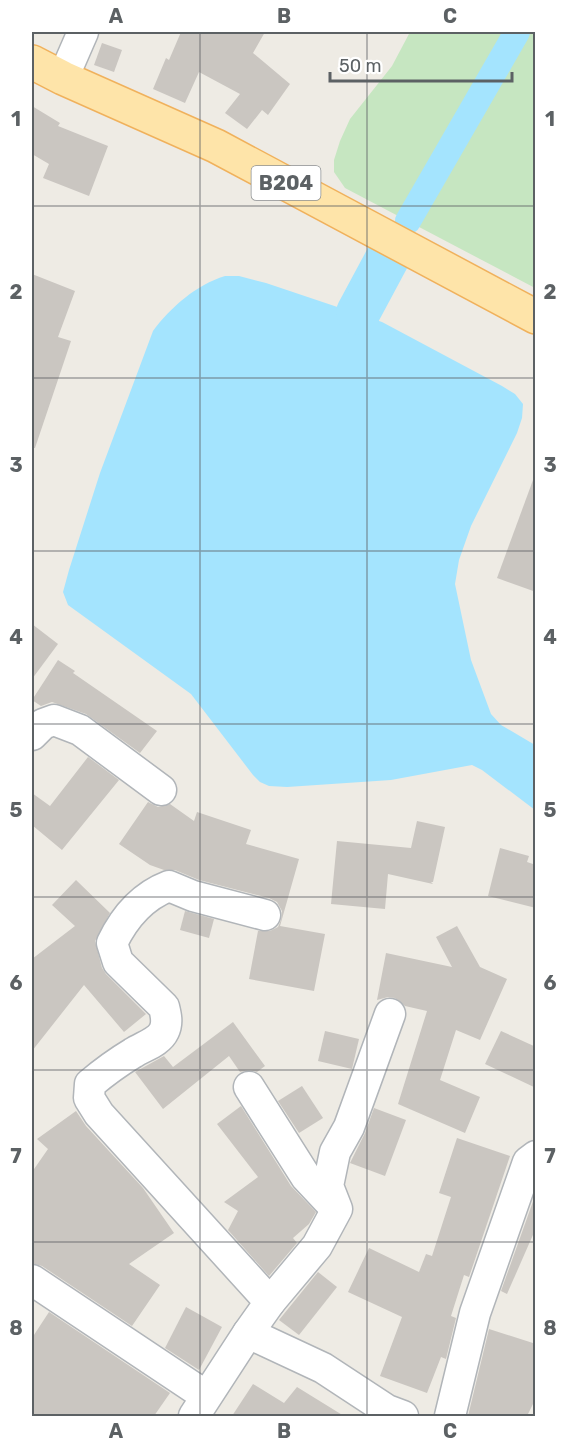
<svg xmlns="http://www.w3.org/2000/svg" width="567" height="1448" font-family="Rubik,sans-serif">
<rect width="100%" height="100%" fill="#eeebe4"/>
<!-- green -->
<path fill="#c6e6c1" d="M410,32H535V288L345,188L334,172V160L340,141L350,119L392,66Z"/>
<!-- water -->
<path fill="#a4e4fe" d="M225,276H239L266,283L382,322L502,386L515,394L523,404L522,418L517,433L471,526L459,560L455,584L471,660L491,714L501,725L535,745V810L482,770L472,765L391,780L287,787L269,786L260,782L253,775L191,694L68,605L63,592L69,570L100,473L153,331C171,307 196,285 225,276Z"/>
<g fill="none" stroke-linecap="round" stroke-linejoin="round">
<!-- canal -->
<path stroke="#a4e4fe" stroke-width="26" d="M408,221L517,32"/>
<!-- river -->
<path stroke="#a4e4fe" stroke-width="44" d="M358,313L388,257"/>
</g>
<!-- building -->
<g fill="#cac6c1">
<path d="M181,32H265L253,53L290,84L268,115L262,110L247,129L225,113L240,94L199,72L185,103L153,89L166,58L169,60Z"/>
<path d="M102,43L122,50L114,72L94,65Z"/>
<path d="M32,106L60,123L58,126L108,146L89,196L43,178L49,164L32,154Z"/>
<path d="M32,274L75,291L58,337L71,341L35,448H32Z"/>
<path d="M533,480H536V592L497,578Z"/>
<path d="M32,624L58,644L32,679Z"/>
<path d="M58,660L75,671L73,673L157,731L140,753L86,714L52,702L41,706L32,700Z"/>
<path d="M88,757L119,780L62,850L32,825V793L50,806Z"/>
<path d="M148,802L158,807L170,804L194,821L197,812L251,830L246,844L299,859L280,926L325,934L314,991L249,979L258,931H270L278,927L281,920L282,911L277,902L269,898L199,880L175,870H164L150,865L119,844Z"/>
<path d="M417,821L445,827L433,882H431L433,884L388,874L385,909L331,904L337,841L411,848Z"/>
<path d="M500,848L529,856L527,862L536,865V908L488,896Z"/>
<path d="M76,880L110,913L95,941L102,968L106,974L146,1014L124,1032L84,985L32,1051V959L75,926L52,905Z"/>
<path d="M185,911L214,919L209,938L180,930Z"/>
<path d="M457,926L480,967L507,979L480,1040L456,1030L440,1080L480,1097L465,1133L398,1104L427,1011L405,1006L395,998L388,997L377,1000L386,953L452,967L436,937Z"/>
<path d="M233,1022L265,1066L257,1072L249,1070L240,1072L229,1056L163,1109L135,1072L164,1056L173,1067Z"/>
<path d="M325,1031L359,1039L352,1069L318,1061Z"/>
<path d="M501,1031L536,1047V1088L485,1064Z"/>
<path d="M302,1086L323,1118L299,1133L278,1101Z"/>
<path d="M241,1106L291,1186L316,1212L309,1224L293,1238L297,1243L269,1276L228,1230L238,1211L224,1202L258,1177L217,1124Z"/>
<path d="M374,1108L406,1120L385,1176L350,1163L365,1133Z"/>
<path d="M76,1111L86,1126L143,1188L174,1233L129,1264L160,1285L132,1326L42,1266L32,1263V1172L48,1149L37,1139Z"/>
<path d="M457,1138L510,1156L469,1277L464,1275L451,1316L456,1318L446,1359L441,1357L427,1393L380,1376L402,1317L348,1292L369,1248L419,1272L426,1254L432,1256L451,1197L439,1193Z"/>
<path d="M536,1193V1228L507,1294L501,1291Z"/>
<path d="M318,1272L337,1287L299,1335L279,1320Z"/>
<path d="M186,1307L222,1327L199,1370L165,1348Z"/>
<path d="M49,1312L170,1393L154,1416H32V1338Z"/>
<path d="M489,1329L536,1344V1398L527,1416H468Z"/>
<path d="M253,1384L284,1403L297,1387L344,1416H232Z"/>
</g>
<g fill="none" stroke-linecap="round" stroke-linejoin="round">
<defs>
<g id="minor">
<path d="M63,78L83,32"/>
<path d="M32,735L43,724L54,720L80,730L161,790"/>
<path d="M265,915L193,896L169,886C143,896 124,918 112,943L118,962L164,1007C166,1015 168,1023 164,1031C159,1042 144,1046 133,1053C118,1062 103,1073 90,1084L89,1098L99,1114L270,1302"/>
<path d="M249,1087L306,1177L336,1209"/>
<path d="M32,1280L206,1396"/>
<path d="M248,1333L323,1368L387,1410L403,1416"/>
<path d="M194,1416L248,1333L270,1302L317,1246L337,1209L328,1186L335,1152L349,1127L390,1014"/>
<path d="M450,1416L475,1313L528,1162L536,1156"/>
</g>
<path id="major" d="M32,62L63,78L216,146L536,317"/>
</defs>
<!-- minor casing -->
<use href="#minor" stroke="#b1b5b9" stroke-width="33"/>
<!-- major casing -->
<use href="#major" stroke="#f0b15c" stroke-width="36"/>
<!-- minor -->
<use href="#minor" stroke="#fff" stroke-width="30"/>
<!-- major -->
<use href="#major" stroke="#fee4a9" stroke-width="33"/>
</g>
<!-- grid -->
<path fill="none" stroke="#5c6164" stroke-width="1.5" stroke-opacity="0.55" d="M200,32V1416M367,32V1416M32,206H536M32,378H536M32,551H536M32,724H536M32,897H536M32,1070H536M32,1242H536"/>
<g text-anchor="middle" stroke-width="6" stroke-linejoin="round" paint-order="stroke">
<!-- shield labels -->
<rect fill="#fff" stroke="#8d9092" stroke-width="1.5" x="251.5" y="166" width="69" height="34" rx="4.5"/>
<g font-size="20" font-weight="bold" fill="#5c6164">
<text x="286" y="190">B204</text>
</g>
</g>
<!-- border -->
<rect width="567" height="1448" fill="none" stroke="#ffffff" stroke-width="66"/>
<!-- scale -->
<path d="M330 72v9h182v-9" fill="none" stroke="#5c6164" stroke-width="3"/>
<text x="339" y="72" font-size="18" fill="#5c6164" stroke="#ffffff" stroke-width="4.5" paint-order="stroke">50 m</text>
<rect x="33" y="33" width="501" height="1382" fill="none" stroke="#5c6164" stroke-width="2"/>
<g font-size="20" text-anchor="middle" font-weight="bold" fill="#5c6164">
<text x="116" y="23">A</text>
<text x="284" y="23">B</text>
<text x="450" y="23">C</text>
<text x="16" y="126">1</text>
<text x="550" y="126">1</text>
<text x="16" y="299">2</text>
<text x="550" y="299">2</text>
<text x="16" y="472">3</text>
<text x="550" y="472">3</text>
<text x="16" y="644">4</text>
<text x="550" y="644">4</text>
<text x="16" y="817">5</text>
<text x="550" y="817">5</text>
<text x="16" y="990">6</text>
<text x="550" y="990">6</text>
<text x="16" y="1163">7</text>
<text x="550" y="1163">7</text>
<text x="16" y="1335">8</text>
<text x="550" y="1335">8</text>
<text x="116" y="1438">A</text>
<text x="284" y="1438">B</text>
<text x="450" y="1438">C</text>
</g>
</svg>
